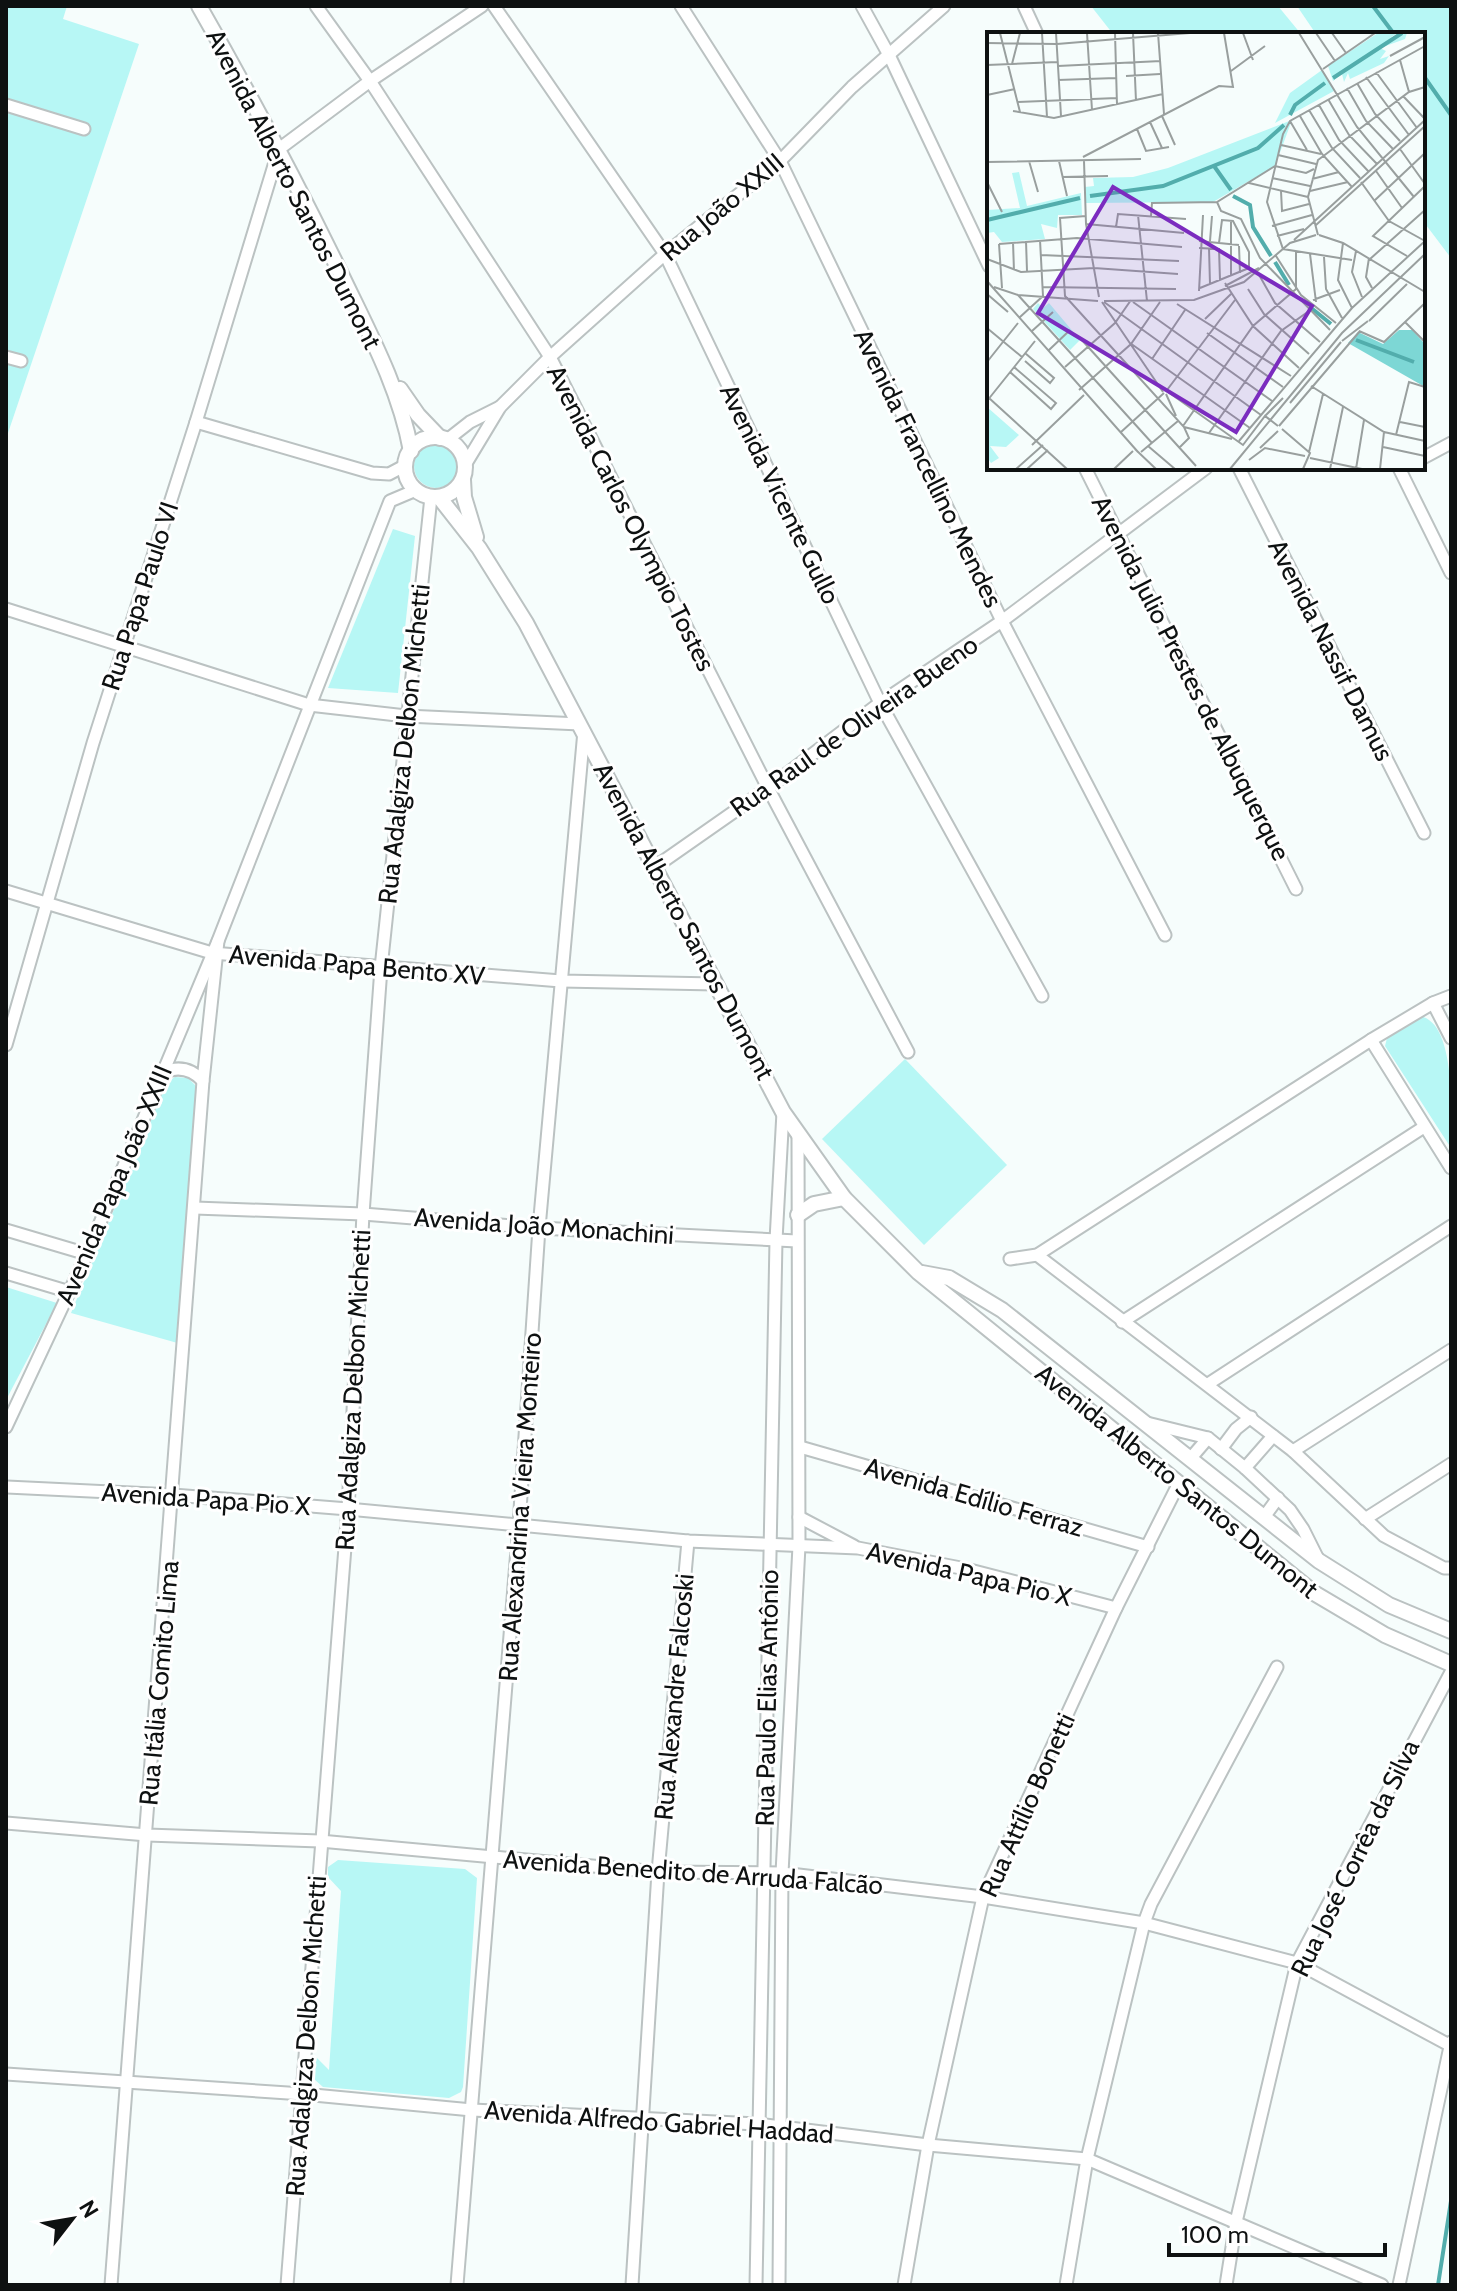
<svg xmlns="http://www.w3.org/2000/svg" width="1457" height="2291" font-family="Cabin,sans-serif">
<rect width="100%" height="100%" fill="#f6fdfc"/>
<!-- green -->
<g fill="#b7f7f5">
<path d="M6,6H67L63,19L139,44L6,439Z"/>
<path d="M1091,6H1278L1301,34H1113Z"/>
<path d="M1297,6H1451V258L1423,221V34H1316Z"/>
<circle cx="436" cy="466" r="22"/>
<path d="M393,529L415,536L398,693L328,688Z"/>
<path d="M1420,1016C1457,1023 1451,1117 1451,1148L1385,1046L1388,1034Z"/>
<path d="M905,1059L1007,1165L924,1245L822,1139Z"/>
<path d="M175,1077L188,1078L197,1087L181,1344L71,1313L167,1082Z"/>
<path d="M6,1287L57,1303L6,1400Z"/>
<path d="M338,1860L465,1869L477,1878L463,2087L461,2092L449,2098L323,2087L314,2079L315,2056L329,2070L341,1891L328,1877V1867Z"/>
</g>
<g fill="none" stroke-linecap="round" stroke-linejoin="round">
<!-- stream -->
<g stroke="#52adac" stroke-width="4">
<path d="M1373,6L1394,34"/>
<path d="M1423,75L1451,115"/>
<path d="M1438,2285L1451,2201"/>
</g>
<defs>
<g id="minor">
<path d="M316,6L370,81L550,357L768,788L908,1052"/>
<path d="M494,6L665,254L880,703L1042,996"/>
<path d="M681,6L780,161L1002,621L1165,935"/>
<path d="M862,6L889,55L989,266"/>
<path d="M1024,6L1037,34"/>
<path d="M6,105L84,129"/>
<path d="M6,357L21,361"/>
<path d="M196,422L372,473L389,474L406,465"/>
<path d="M447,440L470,422L500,407"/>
<path d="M1423,458L1451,443"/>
<path d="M465,465L500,407L550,357L665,254L780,161L852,87L944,6"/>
<path d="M1085,468L1296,889"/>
<path d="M1239,468L1424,833"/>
<path d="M1399,468L1451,573"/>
<path d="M6,609L309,705L406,716L580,724"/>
<path d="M655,867L768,788L880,703L1002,621L1206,468"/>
<path d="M6,891L212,953L561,981L716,984"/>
<path d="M1433,1003L1451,1038"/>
<path d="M1371,1040L1451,1168"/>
<path d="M6,1045L93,743L196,422L279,149L370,81L482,6"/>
<path d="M162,1073C177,1066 191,1068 203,1081"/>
<path d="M195,1208L363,1214L539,1228L797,1241"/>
<path d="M6,1230L87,1254"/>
<path d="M1037,1255L1293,1451L1384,1536L1444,1568H1451"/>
<path d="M1010,1259L1037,1255L1371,1040L1433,1003L1451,996"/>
<path d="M6,1273L70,1292"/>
<path d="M1122,1322L1424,1127"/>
<path d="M1208,1384L1451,1226"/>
<path d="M1147,1423L1208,1438L1245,1468L1290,1510L1303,1529L1317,1557"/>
<path d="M6,1427L87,1254L218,941L390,501L416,490"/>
<path d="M800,1447L1148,1547"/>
<path d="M1221,1449L1236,1429L1251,1417"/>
<path d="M1293,1451L1451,1350"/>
<path d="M1190,1459L1208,1438"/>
<path d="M1245,1468L1273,1436"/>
<path d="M7,1487L173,1495L348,1509L688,1541L858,1548L966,1569L1116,1608"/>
<path d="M799,1517L854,1546"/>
<path d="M1264,1517L1278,1498"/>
<path d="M1365,1519L1451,1464"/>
<path d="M6,1823L147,1835L320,1841L658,1872L782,1873L983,1897L1144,1923L1297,1963L1451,2046"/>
<path d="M6,2074L303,2094L472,2110L757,2124L928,2145L1087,2159L1382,2285"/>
<path d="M111,2285L203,1081L218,941"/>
<path d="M287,2285L348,1509L363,1214L381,968L431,497"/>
<path d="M457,2285L519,1525L539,1228L584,731"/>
<path d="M632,2285L658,1872L688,1541"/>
<path d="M756,2285L776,1240L783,1112"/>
<path d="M779,2285L782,1873L799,1546L798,1136"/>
<path d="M904,2285L928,2145L983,1897L1116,1608L1178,1485"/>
<path d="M1066,2285L1087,2159L1144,1923L1151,1904L1277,1667"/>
<path d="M1226,2285L1236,2222L1297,1963L1451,1672"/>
<path d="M1399,2285L1451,2042"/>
</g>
<g id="tertiary">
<path d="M199,6C249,93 295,180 339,270C367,329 399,386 411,451"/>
<path d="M400,389L418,415L440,438"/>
<circle cx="435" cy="467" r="30"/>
<path d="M463,480L464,497L476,537"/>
<path d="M439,497L479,548L526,623L783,1112L844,1198L918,1272L1314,1593L1385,1635L1451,1664"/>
<path d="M798,1215L814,1204L844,1198"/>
<path d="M922,1273L949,1278L1002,1310L1319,1561L1389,1605L1451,1631"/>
</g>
</defs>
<!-- minor casing -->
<use href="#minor" stroke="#bbc2c2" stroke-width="15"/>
<!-- tertiary casing -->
<use href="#tertiary" stroke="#bbc2c2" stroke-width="18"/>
<!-- minor -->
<use href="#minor" stroke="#fff" stroke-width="11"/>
<!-- tertiary -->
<use href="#tertiary" stroke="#fff" stroke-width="14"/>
</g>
<g text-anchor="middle" stroke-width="6" stroke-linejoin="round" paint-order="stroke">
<!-- street labels -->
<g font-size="26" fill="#0e1111" stroke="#fff">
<text transform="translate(294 189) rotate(63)" y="9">Avenida Alberto Santos Dumont</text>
<text transform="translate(722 207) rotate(-40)" y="9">Rua João XXIII</text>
<text transform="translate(928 468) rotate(64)" y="9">Avenida Francellino Mendes</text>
<text transform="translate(780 494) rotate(64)" y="9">Avenida Vicente Gullo</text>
<text transform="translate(631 518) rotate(63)" y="9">Avenida Carlos Olympio Tostes</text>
<text transform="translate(140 596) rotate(-72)" y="9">Rua Papa Paulo VI</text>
<text transform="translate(1331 650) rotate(63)" y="9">Avenida Nassif Damus</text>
<text transform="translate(1191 678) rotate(63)" y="9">Avenida Julio Prestes de Albuquerque</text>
<text transform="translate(854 726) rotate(-35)" y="9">Rua Raul de Oliveira Bueno</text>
<text transform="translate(404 744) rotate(-84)" y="9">Rua Adalgiza Delbon Michetti</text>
<text transform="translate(684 921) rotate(62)" y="9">Avenida Alberto Santos Dumont</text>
<text transform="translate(357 965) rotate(5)" y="9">Avenida Papa Bento XV</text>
<text transform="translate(114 1185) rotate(-67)" y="9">Avenida Papa João XXIII</text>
<text transform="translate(544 1226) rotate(4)" y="9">Avenida João Monachini</text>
<text transform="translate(353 1390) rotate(-87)" y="9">Rua Adalgiza Delbon Michetti</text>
<text transform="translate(1177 1481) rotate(39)" y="9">Avenida Alberto Santos Dumont</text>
<text transform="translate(974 1497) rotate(16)" y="9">Avenida Edílio Ferraz</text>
<text transform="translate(206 1499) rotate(4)" y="9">Avenida Papa Pio X</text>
<text transform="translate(520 1507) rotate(-86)" y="9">Rua Alexandrina Vieira Monteiro</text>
<text transform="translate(969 1574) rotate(13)" y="9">Avenida Papa Pio X</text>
<text transform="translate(159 1683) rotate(-85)" y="9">Rua Itália Comito Lima</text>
<text transform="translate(674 1697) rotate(-85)" y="9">Rua Alexandre Falcoski</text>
<text transform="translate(767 1698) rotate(-89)" y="9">Rua Paulo Elias Antônio</text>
<text transform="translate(1027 1805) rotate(-66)" y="9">Rua Attílio Bonetti</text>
<text transform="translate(1355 1858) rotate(-64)" y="9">Rua José Corrêa da Silva</text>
<text transform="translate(693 1872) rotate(4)" y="9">Avenida Benedito de Arruda Falcão</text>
<text transform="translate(306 2036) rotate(-86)" y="9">Rua Adalgiza Delbon Michetti</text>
<text transform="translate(659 2122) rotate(4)" y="9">Avenida Alfredo Gabriel Haddad</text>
</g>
</g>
<!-- overview -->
<g transform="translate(987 32)">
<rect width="438" height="438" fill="#f6fdfc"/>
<path d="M391,1H410L403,6L420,1L418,7L393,16L399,19L393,27L402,24L397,31L363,47L361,41L357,50L355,42L346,49L341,34ZM335,38L347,59L288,91L303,61ZM305,88L288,134L226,170L98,171V155L107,154L106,146L146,145L181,136ZM32,140L40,174L94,161L95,183H71L70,196L54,192L58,207L15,210L7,200L0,201V178L33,176L25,141ZM51,271L56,276L62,271L93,308L83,318L46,277ZM0,375L32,403L19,415L3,414L12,426L4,431L0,425Z" fill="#b7f7f5"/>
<path d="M412,298H425L438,312V355L361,311L371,300L396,312Z" fill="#7dd7d5"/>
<path fill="none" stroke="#52adac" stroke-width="4" d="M346,46L415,1M303,83L308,73L338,51M227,134L244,158M103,164L176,154L271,116L297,93M246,164L263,173L266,195L284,224M0,188L93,166M288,230L302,253M323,275L344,292M369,308L427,330"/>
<path fill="none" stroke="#999f9e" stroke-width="2" d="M13,1L33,80M55,1L60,85M69,1L74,84M100,1L105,78M128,1L130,73M146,1L149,69M171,1L177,82M256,1L266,28M312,1L370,95L427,165M329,1L348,29M345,1L359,21M0,11L70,12L203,1M403,24L438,5M413,28L422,60M25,32L33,1M0,33L70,30M71,34L174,29M336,37L388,1M244,39L278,14M389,40L430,96M139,44L173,42M379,45L422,103M71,48L129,46M370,51L388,82L413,109M360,56L379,89L406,117M0,63L28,57M416,64L438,87M341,67L362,103L390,132M31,70L130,66M332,73L352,108L382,140M322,78L345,116L373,146M26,79L67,86L176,62M175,84L188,113M313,84L335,122L365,155M303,89L320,118M163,90L175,116M150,97L159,119L182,115M294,113L334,122M413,117L438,152M291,123L329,132M96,125L232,54L246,55L237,1M42,129L51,160M72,129L80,164M97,129L99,192L112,265M0,130L154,127M389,139L415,176M76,145L121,144M285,146L323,154M325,147L352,140M0,150L15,180M374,150L402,189L438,209M262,151L321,165M294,159L295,179L322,172M323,159L361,150M387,169L438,121M230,170L234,179L254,187L273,226L343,298M151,183L160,269M99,184L73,186L78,264L197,395L202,406L192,416M164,184L165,171L230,170L288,134L319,141L327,137M99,192L197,201M329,193L438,94M285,194L325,183M129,195L131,182L199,187M331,203L321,165L331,128L422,60L438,55M332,203L356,211L438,260M290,204L317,197M307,208L438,88M39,209L40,239M212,209L252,213M223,209L225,184M26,210L27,239M12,212L90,206L195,215M12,212L15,256M252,214L253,241M212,216L232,217L233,248M222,216L223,252M369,219L365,240L375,265M323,222L329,270M54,223L192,229M289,224L314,263L349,291M420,224L386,204L438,154M337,225L339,257L355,286M382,226L379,245L385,256M0,227L34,240L107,236L191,242M383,227L438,178M365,228L296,217L280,170L296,102L303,89L438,14M271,241L288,271L333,310M244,244V189M0,249L151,420M238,251L266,294L312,336M238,254L272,236M7,255L31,263L111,269M56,255L189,257M213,256L262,236V220L246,189L235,188L232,211M261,257L277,282L322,322M212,259L216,183M0,262L21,280M31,263L165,411M326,268L353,258M117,269L207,268L257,250L303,211L329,203M115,270L176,360M117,270L274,383M146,270L285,369M190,272L304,344M365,276L438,209M33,285L56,264L53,208M218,287L244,262M382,289L420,252M418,290L438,310M0,296L35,325M45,299L66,280M372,299L397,310L438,271M220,301L296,355M93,306L209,434M355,309L381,289M143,311L263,396M62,318L83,298M165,327L198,278M38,329L63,351L67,346L38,321M0,330L31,291M78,335L128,291L144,268M23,340L64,377L69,371L27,335M324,354L397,400L438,409M92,358L144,312L173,270M180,358L248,268M181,360L256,413L278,384L291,394M179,362L189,384M2,366L80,437M0,369L48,309M303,371L354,310M278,384L296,366M413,390L438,395M196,394L266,294L309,257V219M292,394L373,299M197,395L245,407M295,397L323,421L316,437M134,400L177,361M222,401L294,299L322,279M409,403L422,350L438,355M252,409L365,276L351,248L356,211M45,413L97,363M161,414L188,437M396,415L438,424M273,416L291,399M148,417L169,437M154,420L191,389M322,420L336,362M323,426L375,437M262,428L278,416L318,424M29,437L56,413M40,437L61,418M127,437L146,419M243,437L355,301L438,222M343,437L356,375M369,437L377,388M393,437L397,400"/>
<path fill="#7b2cbf" fill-opacity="0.15" stroke="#7b2cbf" stroke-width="4" d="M126,155L325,274L249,400L51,281Z"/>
<rect width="438" height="438" fill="none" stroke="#0e1111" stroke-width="4"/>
</g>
<!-- border -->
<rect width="1457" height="2291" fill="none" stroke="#0e1111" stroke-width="16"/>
<!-- north arrow -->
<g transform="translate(72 2219) rotate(59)" stroke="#ffffff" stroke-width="6" paint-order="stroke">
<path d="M0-6L14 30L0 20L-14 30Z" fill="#0e1111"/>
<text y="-12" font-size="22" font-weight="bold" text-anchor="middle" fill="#0e1111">N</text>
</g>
<!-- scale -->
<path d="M1169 2243v12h216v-12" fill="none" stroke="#0e1111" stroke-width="4"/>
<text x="1181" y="2243" font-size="24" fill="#0e1111" stroke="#ffffff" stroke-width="6" paint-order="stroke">100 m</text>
</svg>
